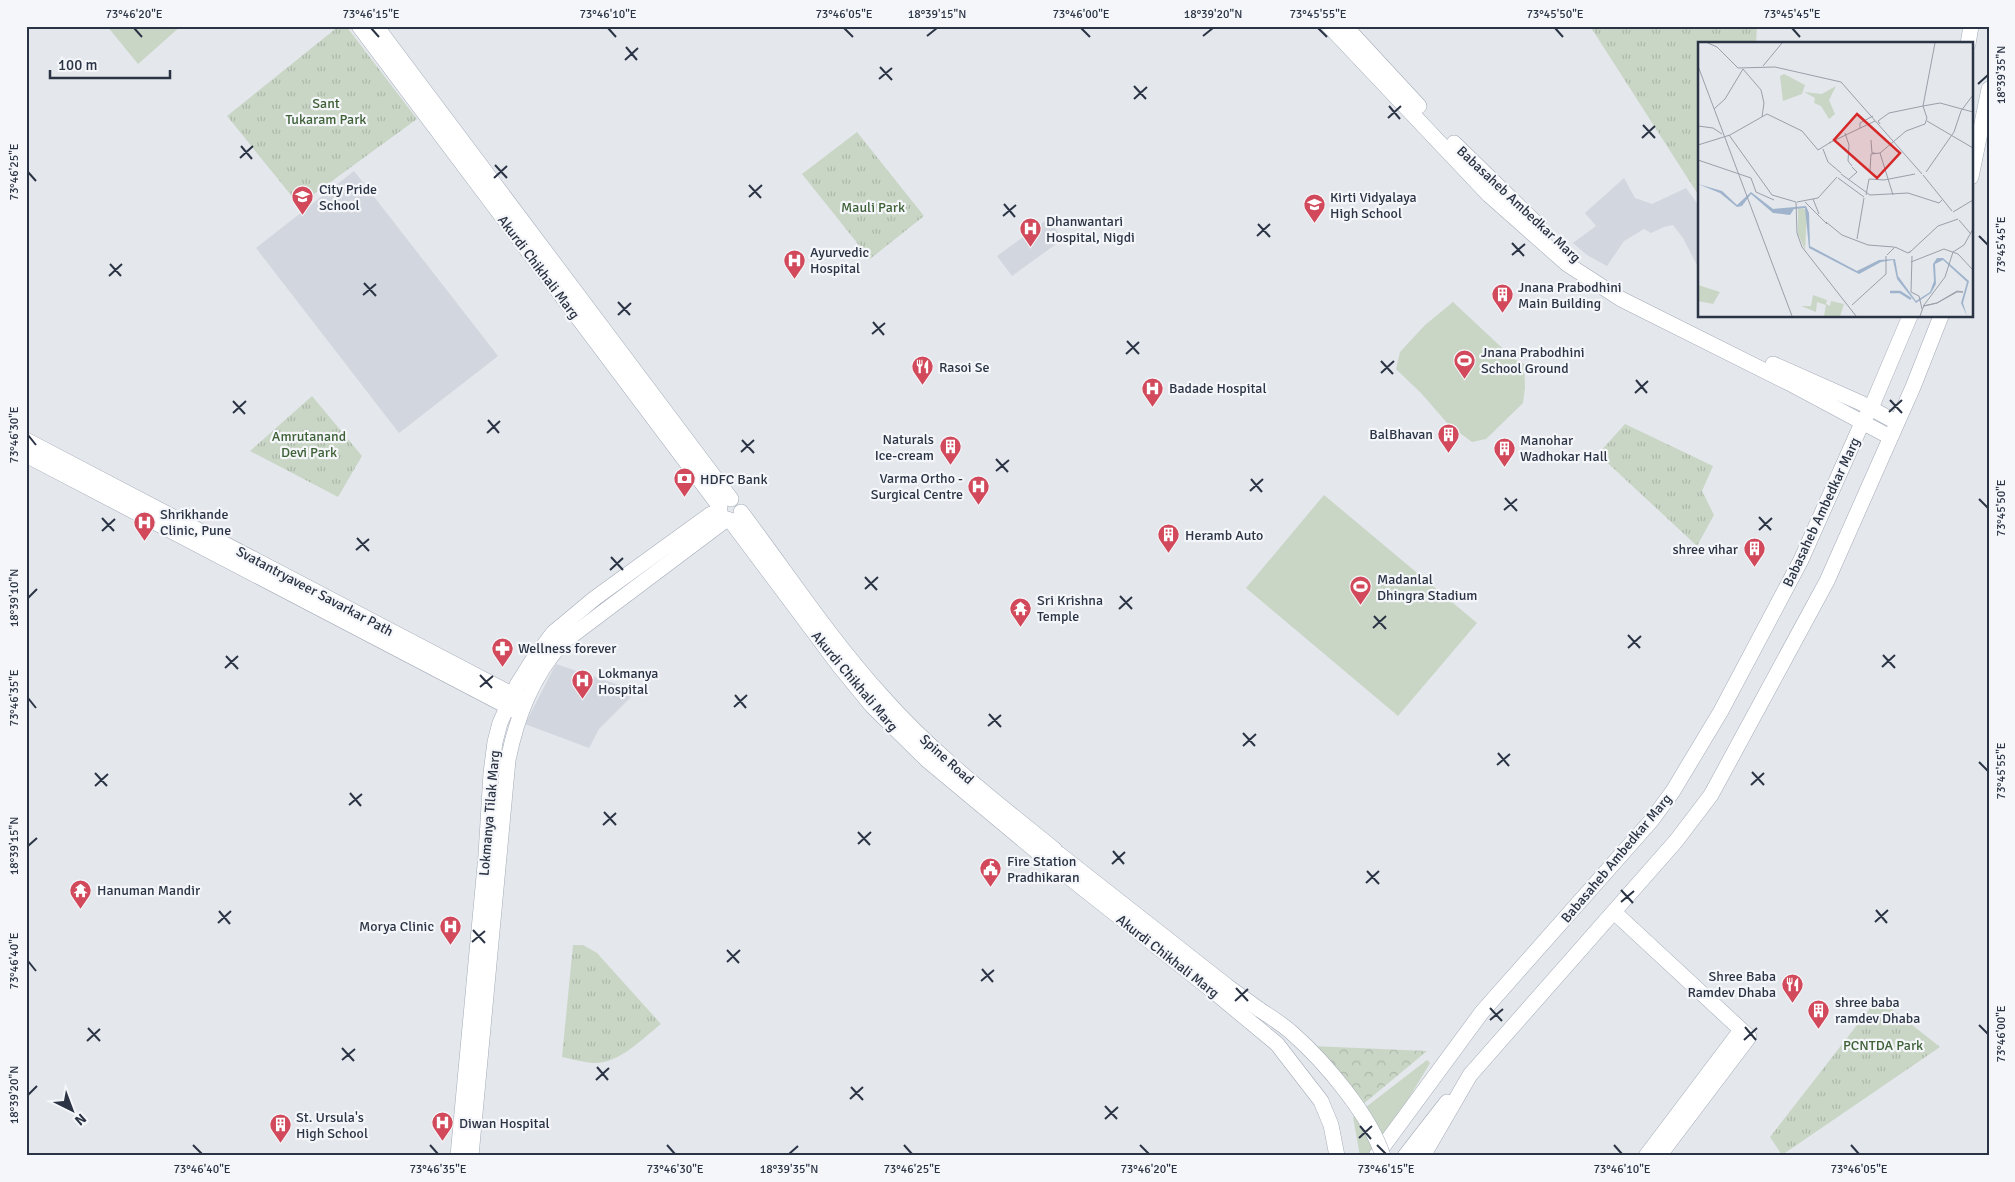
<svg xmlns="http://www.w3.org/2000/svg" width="2015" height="1182" font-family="Signika,sans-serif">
<defs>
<pattern id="forest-crowns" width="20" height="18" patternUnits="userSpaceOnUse" patternTransform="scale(1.25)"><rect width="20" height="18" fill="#c9d6c5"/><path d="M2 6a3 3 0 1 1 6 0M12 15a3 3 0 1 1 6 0" fill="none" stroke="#adb8ab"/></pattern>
<pattern id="park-tufts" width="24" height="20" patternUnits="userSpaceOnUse" patternTransform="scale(1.25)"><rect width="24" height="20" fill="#c9d6c5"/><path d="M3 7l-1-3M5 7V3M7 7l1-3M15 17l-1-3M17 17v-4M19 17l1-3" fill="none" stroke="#adb8ab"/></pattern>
</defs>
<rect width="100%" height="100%" fill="#e4e7ec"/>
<!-- built -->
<g fill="#d2d6de">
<path d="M354,171L498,356L399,433L256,248Z"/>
<path d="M1624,178L1635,198L1652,204L1686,188L1699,206V269L1683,238L1673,225L1664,227L1651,233L1644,229L1624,241L1607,266L1587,255L1573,243L1596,226L1585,213Z"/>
<path d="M1048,219L1063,239L1012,276L997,256Z"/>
<path d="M556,664L637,691L599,729L589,748L525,724Z"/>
</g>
<!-- green -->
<g fill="#c9d6c5">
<path d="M107,26H181L138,64Z"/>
<path d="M1453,302L1514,359L1524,364L1525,388L1523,403L1486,439L1472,442L1448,424L1421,393L1396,369L1400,352L1425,325Z"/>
<path d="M1324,495L1477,623L1398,716L1246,588Z"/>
<path d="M1427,1060L1430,1063L1374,1156H1360L1353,1117Z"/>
</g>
<!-- forest -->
<path fill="url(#forest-crowns)" d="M1311,1046L1427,1051L1362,1105Z"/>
<!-- park -->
<g fill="url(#park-tufts)">
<path d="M339,26H346L417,119L299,205L227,116Z"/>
<path d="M1590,26H1757L1756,44H1699V196Z"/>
<path d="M857,132L924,216L870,259L802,174Z"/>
<path d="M312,396L362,456L338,497L250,451Z"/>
<path d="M1625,424L1713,466L1702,491L1714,515L1697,546L1598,454Z"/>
<path d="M573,945H583L597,953L661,1024C642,1039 619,1064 593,1063C583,1062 572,1059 562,1057Z"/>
<path d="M1878,998L1940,1047L1782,1155L1770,1137Z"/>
</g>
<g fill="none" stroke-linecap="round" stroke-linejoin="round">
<defs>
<g id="major">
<path d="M359,26L720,507"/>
<path d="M376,26L731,499"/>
<path d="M1329,26L1489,195L1567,264L1621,299L1789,383L1890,437"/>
<path d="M1345,26L1419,106"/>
<path d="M1968,44L1971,26"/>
<path d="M1454,143L1539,226"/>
<path d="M1971,177L1989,89"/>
<path d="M1773,364L1861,403L1896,422"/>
<path d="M26,440L521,699"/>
<path d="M26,455L516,711"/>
<path d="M741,512C787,573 830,639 882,696C933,754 996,802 1055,850"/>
<path d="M730,520L840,667L872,706L927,760L1047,860"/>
<path d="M1059,854L1227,986L1260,1010"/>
<path d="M1051,863L1218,995L1277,1044L1321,1101L1331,1125L1337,1156"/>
<path d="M1614,912L1749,1037L1659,1156"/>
<path d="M458,1156L486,855L491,773L495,742L500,723L517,685L532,661L553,633L595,598L711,514L720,511"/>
<path d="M471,1156L508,760C517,716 532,677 562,643L727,519"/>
<path d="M1376,1156L1482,1012L1651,821L1673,791L1721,711L1801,560L1862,423L1871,408L1910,316"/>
<path d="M1405,1156L1447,1102"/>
<path d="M1423,1156L1470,1075L1676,841L1711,795L1827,581L1913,387L1941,316"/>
<path d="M1646,1156L1741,1030"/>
</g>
</defs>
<!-- major casing -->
<use href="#major" stroke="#a3abb8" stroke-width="16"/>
<!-- major -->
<use href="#major" stroke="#fff" stroke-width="15"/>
<defs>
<path id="major-bridge" d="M1260,1010C1271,1017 1282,1024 1292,1033C1324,1061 1370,1115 1383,1156"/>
</defs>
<!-- major-bridge casing -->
<use href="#major-bridge" stroke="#a3abb8" stroke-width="16" stroke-linecap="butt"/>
<!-- major-bridge -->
<use href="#major-bridge" stroke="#fff" stroke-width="15"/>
</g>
<!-- ticks -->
<path fill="none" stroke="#2b3445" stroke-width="2" d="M134,28L142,37M371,28L379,37M608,28L616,37M844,28L853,37M1081,28L1090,37M1318,28L1327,37M1555,28L1563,37M1792,28L1800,37M927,36L937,28M1203,36L1213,28M626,47L637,60M625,60L638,48M880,67L892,80M879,79L892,68M1978,84L1988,75M1134,86L1146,99M1134,99L1147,87M1389,106L1400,119M1388,118L1401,106M1643,125L1655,138M1642,138L1655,126M241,146L252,159M240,158L253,146M495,165L507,178M28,172L36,181M494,178L507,166M749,185L761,198M749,197L762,185M1004,204L1015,217M1003,216L1016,205M1258,224L1270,237M1257,236L1270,224M1979,236L1988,245M1512,243L1524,256M1512,255L1525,244M110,264L121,276M109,276L122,264M364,283L376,296M363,295L376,284M618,302L630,315M618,315L631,303M873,322L884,335M872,334L885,323M1127,341L1139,354M1126,354L1139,342M1381,361L1393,374M1381,373L1394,361M1636,380L1647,393M1635,393L1648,381M1890,400L1902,413M233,401L245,414M1889,412L1902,400M233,413L246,401M488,420L499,433M487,433L500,421M28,435L36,445M742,440L754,453M741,452L754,440M996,459L1008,472M996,471L1009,460M1251,479L1262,492M1250,491L1263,479M1505,498L1517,511M1979,499L1988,508M1504,510L1517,499M1759,517L1771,530M102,518L114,531M1759,530L1772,518M102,531L115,519M357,538L369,551M356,550L369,539M611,557L623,570M610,570L623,558M865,577L877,590M865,589L878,577M1120,596L1132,609M28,598L37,589M1119,609L1132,597M1374,616L1386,629M1373,628L1386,616M1628,635L1640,648M1628,648L1641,636M1883,655L1895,668M226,656L238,669M1882,667L1895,655M225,668L238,656M480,675L492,688M480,687L493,676M735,695L746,708M28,698L36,708M734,707L747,695M989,714L1001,727M988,726L1001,715M1243,733L1255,746M1243,746L1256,734M1498,753L1509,766M1979,762L1988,771M1497,765L1510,754M1752,772L1764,785M95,773L107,786M1751,785L1764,773M95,786L108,774M350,793L361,806M349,805L362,794M604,812L616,825M603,825L616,813M858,832L870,845M858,844L871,832M28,846L37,838M1113,851L1124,864M1112,864L1125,852M1367,871L1379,884M1366,883L1379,871M1621,890L1633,903M1621,902L1634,891M1876,910L1887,923M219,911L230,924M1875,922L1888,910M218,923L231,911M473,930L485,943M472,942L485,931M727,950L739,963M28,961L36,971M727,962L740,950M982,969L993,982M981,981L994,970M1236,988L1248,1001M1235,1001L1248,989M1490,1008L1502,1021M1490,1020L1503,1009M1979,1025L1988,1034M1745,1027L1756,1040M88,1028L100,1041M1744,1040L1757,1028M87,1041L100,1029M342,1048L354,1061M342,1060L355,1049M597,1067L608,1080M596,1080L609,1068M851,1087L863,1100M28,1095L37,1086M850,1099L863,1087M1105,1106L1117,1119M1105,1119L1118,1107M1360,1126L1371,1139M1359,1138L1372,1126M193,1145L202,1154M430,1145L438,1154M667,1145L675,1154M904,1145L912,1154M1140,1145L1149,1154M1377,1145L1386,1154M1614,1145L1622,1154M1851,1145L1859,1154M789,1154L798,1146"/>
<!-- icons -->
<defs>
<symbol id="school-pin" viewBox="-11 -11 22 30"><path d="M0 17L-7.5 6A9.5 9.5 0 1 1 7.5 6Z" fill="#d1495b" stroke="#f4f6f9"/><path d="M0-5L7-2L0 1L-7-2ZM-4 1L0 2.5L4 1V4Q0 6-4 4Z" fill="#fff"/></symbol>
<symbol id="hospital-pin" viewBox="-11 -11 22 30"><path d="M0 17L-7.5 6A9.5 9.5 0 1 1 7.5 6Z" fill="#d1495b" stroke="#f4f6f9"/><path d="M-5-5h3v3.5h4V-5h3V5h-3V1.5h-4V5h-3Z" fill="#fff"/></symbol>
<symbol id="building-pin" viewBox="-11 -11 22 30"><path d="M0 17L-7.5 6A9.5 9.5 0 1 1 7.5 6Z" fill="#d1495b" stroke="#f4f6f9"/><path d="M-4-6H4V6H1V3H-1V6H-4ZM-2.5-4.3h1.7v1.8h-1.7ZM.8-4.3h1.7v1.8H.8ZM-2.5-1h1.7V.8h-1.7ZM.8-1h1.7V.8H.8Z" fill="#fff"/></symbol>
<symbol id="stadium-pin" viewBox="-11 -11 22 30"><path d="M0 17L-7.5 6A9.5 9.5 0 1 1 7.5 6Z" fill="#d1495b" stroke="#f4f6f9"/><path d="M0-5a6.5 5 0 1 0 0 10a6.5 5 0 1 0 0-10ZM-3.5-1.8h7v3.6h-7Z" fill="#fff"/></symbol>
<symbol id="restaurant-pin" viewBox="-11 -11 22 30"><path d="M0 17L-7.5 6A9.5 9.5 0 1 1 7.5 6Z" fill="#d1495b" stroke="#f4f6f9"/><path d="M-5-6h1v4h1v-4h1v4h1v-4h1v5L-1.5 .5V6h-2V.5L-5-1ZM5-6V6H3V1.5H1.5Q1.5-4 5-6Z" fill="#fff"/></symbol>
<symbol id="bank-pin" viewBox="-11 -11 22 30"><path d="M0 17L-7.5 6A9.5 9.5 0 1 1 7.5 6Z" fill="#d1495b" stroke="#f4f6f9"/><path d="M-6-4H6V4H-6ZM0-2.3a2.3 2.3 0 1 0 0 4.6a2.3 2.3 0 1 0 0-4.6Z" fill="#fff"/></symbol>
<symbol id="temple-pin" viewBox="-11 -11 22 30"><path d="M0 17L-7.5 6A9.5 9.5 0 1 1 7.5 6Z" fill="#d1495b" stroke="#f4f6f9"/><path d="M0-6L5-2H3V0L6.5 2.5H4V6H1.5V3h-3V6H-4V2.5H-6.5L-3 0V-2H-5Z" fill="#fff"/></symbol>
<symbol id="pharmacy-pin" viewBox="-11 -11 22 30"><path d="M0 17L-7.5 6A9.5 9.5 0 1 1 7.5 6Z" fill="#d1495b" stroke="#f4f6f9"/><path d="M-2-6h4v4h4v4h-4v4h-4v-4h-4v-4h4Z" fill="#fff"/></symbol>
<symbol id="civic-pin" viewBox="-11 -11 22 30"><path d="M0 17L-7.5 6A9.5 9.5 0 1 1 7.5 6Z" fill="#d1495b" stroke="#f4f6f9"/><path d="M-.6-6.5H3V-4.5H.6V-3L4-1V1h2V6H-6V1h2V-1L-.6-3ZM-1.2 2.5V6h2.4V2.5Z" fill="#fff"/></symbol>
</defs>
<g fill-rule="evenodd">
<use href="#school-pin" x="290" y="184" width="25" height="34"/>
<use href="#school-pin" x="1302" y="192" width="25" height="34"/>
<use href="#hospital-pin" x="1018" y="216" width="25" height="34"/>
<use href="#hospital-pin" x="782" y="248" width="25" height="34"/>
<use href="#building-pin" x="1490" y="282" width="25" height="34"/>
<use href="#stadium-pin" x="1452" y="348" width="25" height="34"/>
<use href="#restaurant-pin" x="910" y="354" width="25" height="34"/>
<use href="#hospital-pin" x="1140" y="376" width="25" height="34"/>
<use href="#building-pin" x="1436" y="422" width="25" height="34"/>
<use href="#building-pin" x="938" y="434" width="25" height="34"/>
<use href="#building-pin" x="1492" y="436" width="25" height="34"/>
<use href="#bank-pin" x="672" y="466" width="25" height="34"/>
<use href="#hospital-pin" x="966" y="474" width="25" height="34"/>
<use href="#hospital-pin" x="132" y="510" width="25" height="34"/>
<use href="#building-pin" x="1156" y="522" width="25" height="34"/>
<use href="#building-pin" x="1742" y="536" width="25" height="34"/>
<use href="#stadium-pin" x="1348" y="574" width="25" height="34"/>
<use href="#temple-pin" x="1008" y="596" width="25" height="34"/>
<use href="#pharmacy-pin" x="490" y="636" width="25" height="34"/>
<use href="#hospital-pin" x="570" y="668" width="25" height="34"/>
<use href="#civic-pin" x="978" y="856" width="25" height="34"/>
<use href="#temple-pin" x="68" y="878" width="25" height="34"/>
<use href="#hospital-pin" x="438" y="914" width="25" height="34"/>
<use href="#restaurant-pin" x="1780" y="972" width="25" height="34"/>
<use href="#building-pin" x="1806" y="998" width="25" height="34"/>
<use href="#hospital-pin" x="430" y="1110" width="25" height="34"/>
<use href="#building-pin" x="268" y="1112" width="25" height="34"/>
</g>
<g text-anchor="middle" stroke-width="4.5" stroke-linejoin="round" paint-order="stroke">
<!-- park labels -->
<g font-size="14" fill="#3f6138" stroke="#f4f6f9">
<text x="326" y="108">Sant<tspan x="326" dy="16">Tukaram Park</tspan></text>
<text x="873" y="212">Mauli Park</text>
<text x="309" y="441">Amrutanand<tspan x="309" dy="16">Devi Park</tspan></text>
<text x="1883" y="1050">PCNTDA Park</text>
</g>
<!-- poi labels -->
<g font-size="14" fill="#2b3445" stroke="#f4f6f9" text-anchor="start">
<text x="319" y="194">City Pride<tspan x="319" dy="16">School</tspan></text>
<text x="1330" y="202">Kirti Vidyalaya<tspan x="1330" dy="16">High School</tspan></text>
<text x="1046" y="226">Dhanwantari<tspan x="1046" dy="16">Hospital, Nigdi</tspan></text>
<text x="810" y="257">Ayurvedic<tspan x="810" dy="16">Hospital</tspan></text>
<text x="1518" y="292">Jnana Prabodhini<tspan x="1518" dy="16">Main Building</tspan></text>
<text x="1481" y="357">Jnana Prabodhini<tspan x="1481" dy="16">School Ground</tspan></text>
<text x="939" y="372">Rasoi Se</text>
<text x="1169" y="393">Badade Hospital</text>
<text x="1433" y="439" text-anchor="end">BalBhavan</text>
<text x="934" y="444" text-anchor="end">Naturals<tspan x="934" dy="16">Ice-cream</tspan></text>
<text x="1520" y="445">Manohar<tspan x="1520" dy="16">Wadhokar Hall</tspan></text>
<text x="963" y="483" text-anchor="end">Varma Ortho -<tspan x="963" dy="16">Surgical Centre</tspan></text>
<text x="700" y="484">HDFC Bank</text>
<text x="160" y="519">Shrikhande<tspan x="160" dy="16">Clinic, Pune</tspan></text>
<text x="1185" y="540">Heramb Auto</text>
<text x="1738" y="554" text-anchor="end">shree vihar</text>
<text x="1377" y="584">Madanlal<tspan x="1377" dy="16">Dhingra Stadium</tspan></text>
<text x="1037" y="605">Sri Krishna<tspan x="1037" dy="16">Temple</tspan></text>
<text x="518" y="653">Wellness forever</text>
<text x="598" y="678">Lokmanya<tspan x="598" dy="16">Hospital</tspan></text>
<text x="1007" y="866">Fire Station<tspan x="1007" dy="16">Pradhikaran</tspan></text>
<text x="97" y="895">Hanuman Mandir</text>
<text x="434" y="931" text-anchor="end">Morya Clinic</text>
<text x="1776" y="981" text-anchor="end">Shree Baba<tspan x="1776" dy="16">Ramdev Dhaba</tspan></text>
<text x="1835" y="1007">shree baba<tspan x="1835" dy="16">ramdev Dhaba</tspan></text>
<text x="296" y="1122">St. Ursula's<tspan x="296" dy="16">High School</tspan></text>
<text x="459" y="1128">Diwan Hospital</text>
</g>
<!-- street labels -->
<g font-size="14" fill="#2b3445" stroke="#f4f6f9">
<text transform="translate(1519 204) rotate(43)" y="5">Babasaheb Ambedkar Marg</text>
<text transform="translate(539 267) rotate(53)" y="5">Akurdi Chikhali Marg</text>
<text transform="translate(1821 512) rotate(-65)" y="5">Babasaheb Ambedkar Marg</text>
<text transform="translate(315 591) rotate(28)" y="5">Svatantryaveer Savarkar Path</text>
<text transform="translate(855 681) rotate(50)" y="5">Akurdi Chikhali Marg</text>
<text transform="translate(947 759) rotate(42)" y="5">Spine Road</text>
<text transform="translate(489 813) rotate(-85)" y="5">Lokmanya Tilak Marg</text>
<text transform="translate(1616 858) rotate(-50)" y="5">Babasaheb Ambedkar Marg</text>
<text transform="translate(1168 956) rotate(38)" y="5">Akurdi Chikhali Marg</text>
</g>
</g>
<!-- overview -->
<g transform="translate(1698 42)">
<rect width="275" height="275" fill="#e4e7ec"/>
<path d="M86,32L107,43L104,52L85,59L82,34ZM100,166L108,167L109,170L107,208L100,192ZM0,243L22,250L15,262L0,259ZM115,253L129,258L128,262L132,264L133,259L146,262L142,274H126L128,263L119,260L118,270L103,264H113Z" fill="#c9d6c5"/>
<path d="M138,44L131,58L137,72L131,77L123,64L116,61L117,56L106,50L124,52Z" fill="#c9d6c5"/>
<path d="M0,142L24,149L39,163L53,150L75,167L108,164L111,171L112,204L159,229L181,218L197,217L200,234L218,259L232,250L236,239L235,222L239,216H245L271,239L265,261L269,274L263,261L269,240L245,218L237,222L238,242L233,251L218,261L199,237L195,218L183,220L161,232L111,206L107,166L96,167L92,173L75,171L53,152L44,164L39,165L22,151Z" fill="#9fb4cc"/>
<path fill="none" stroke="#9fb4cc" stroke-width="2.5" d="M192,250H202L213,257"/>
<path fill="none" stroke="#9a9fa9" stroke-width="1" d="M10,1L19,5L40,26L77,25L143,40L224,132M237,1L225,64L242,61L275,70M0,24L94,274M65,24L84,1M16,67L27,57L45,27L63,48L66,61L64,75M229,79L275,106M182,82L180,79L191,71L225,64M0,84L15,86L24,92M162,86V81L175,74M147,91L151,103L150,119L154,124M31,93L74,153L98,160M173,98L174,111H177M131,101L177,79M0,103L32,93L69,72L104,89L120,108L133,100M125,107L130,120L143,131M182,111L195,153M0,118L53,136L58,150L76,158M172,129L173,112L182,111L208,89L227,82L229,76L225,64M228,130L256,90L263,69L275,53M143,132L172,153L210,151L241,161L244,158M225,133L254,169M140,136L166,155M171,137L186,138L217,132M150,138L159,130L154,125M168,153L171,137M115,157L121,172M98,160L99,191L104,205L158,274M99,160L120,156L139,135M107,160L129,182M255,170L275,158M261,178L272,191M128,180L144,193L170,203L196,205M159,197L166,156M211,211L240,184L260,177M189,213L197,205L210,211L213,209M214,214L213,250L221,254L224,267M213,220L246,207L260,212L275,228M154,263L188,232V214M225,264L239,261L259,250H265L259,249L239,261L226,264M222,274L226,263L247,235L255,210L266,203L275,187"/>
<path fill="#d62828" fill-opacity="0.15" stroke="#d62828" stroke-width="2.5" d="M159,72L202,111L179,136L136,98Z"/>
<rect width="275" height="275" fill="none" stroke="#2b3445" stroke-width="2.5"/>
</g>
<!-- border -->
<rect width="2015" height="1182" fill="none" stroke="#f4f6f9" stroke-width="55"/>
<!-- north arrow -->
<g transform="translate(72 1110) rotate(138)" stroke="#f4f6f9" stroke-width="4" paint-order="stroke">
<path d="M0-4L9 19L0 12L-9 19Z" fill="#2b3445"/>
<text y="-8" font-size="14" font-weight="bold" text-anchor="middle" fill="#2b3445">N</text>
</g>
<!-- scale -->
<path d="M50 70v8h120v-8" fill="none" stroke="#2b3445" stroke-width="2.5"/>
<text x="58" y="70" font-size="15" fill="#2b3445" stroke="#f4f6f9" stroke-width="4" paint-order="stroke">100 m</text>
<rect x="28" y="28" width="1960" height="1126" fill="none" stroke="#2b3445" stroke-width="2"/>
<g font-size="12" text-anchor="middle" fill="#2b3445">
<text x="134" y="18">73°46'20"E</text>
<text x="371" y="18">73°46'15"E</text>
<text x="608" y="18">73°46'10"E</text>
<text x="844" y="18">73°46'05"E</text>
<text x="937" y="18">18°39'15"N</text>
<text x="1081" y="18">73°46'00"E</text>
<text x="1213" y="18">18°39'20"N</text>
<text x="1318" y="18">73°45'55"E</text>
<text x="1555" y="18">73°45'50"E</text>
<text x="1792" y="18">73°45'45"E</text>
<text transform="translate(2001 75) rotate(-90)" y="4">18°39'35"N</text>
<text transform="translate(14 172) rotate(-90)" y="4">73°46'25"E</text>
<text transform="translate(2001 245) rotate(-90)" y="4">73°45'45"E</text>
<text transform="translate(14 435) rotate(-90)" y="4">73°46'30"E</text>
<text transform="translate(2001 508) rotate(-90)" y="4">73°45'50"E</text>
<text transform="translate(14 598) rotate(-90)" y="4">18°39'10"N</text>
<text transform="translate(14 698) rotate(-90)" y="4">73°46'35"E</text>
<text transform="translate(2001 771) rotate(-90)" y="4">73°45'55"E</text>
<text transform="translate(14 846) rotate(-90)" y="4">18°39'15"N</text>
<text transform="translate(14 961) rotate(-90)" y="4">73°46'40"E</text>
<text transform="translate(2001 1034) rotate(-90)" y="4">73°46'00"E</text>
<text transform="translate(14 1095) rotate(-90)" y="4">18°39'20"N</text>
<text x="202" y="1173">73°46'40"E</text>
<text x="438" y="1173">73°46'35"E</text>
<text x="675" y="1173">73°46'30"E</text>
<text x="789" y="1173">18°39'35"N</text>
<text x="912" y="1173">73°46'25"E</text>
<text x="1149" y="1173">73°46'20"E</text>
<text x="1386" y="1173">73°46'15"E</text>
<text x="1622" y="1173">73°46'10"E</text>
<text x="1859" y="1173">73°46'05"E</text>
</g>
</svg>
